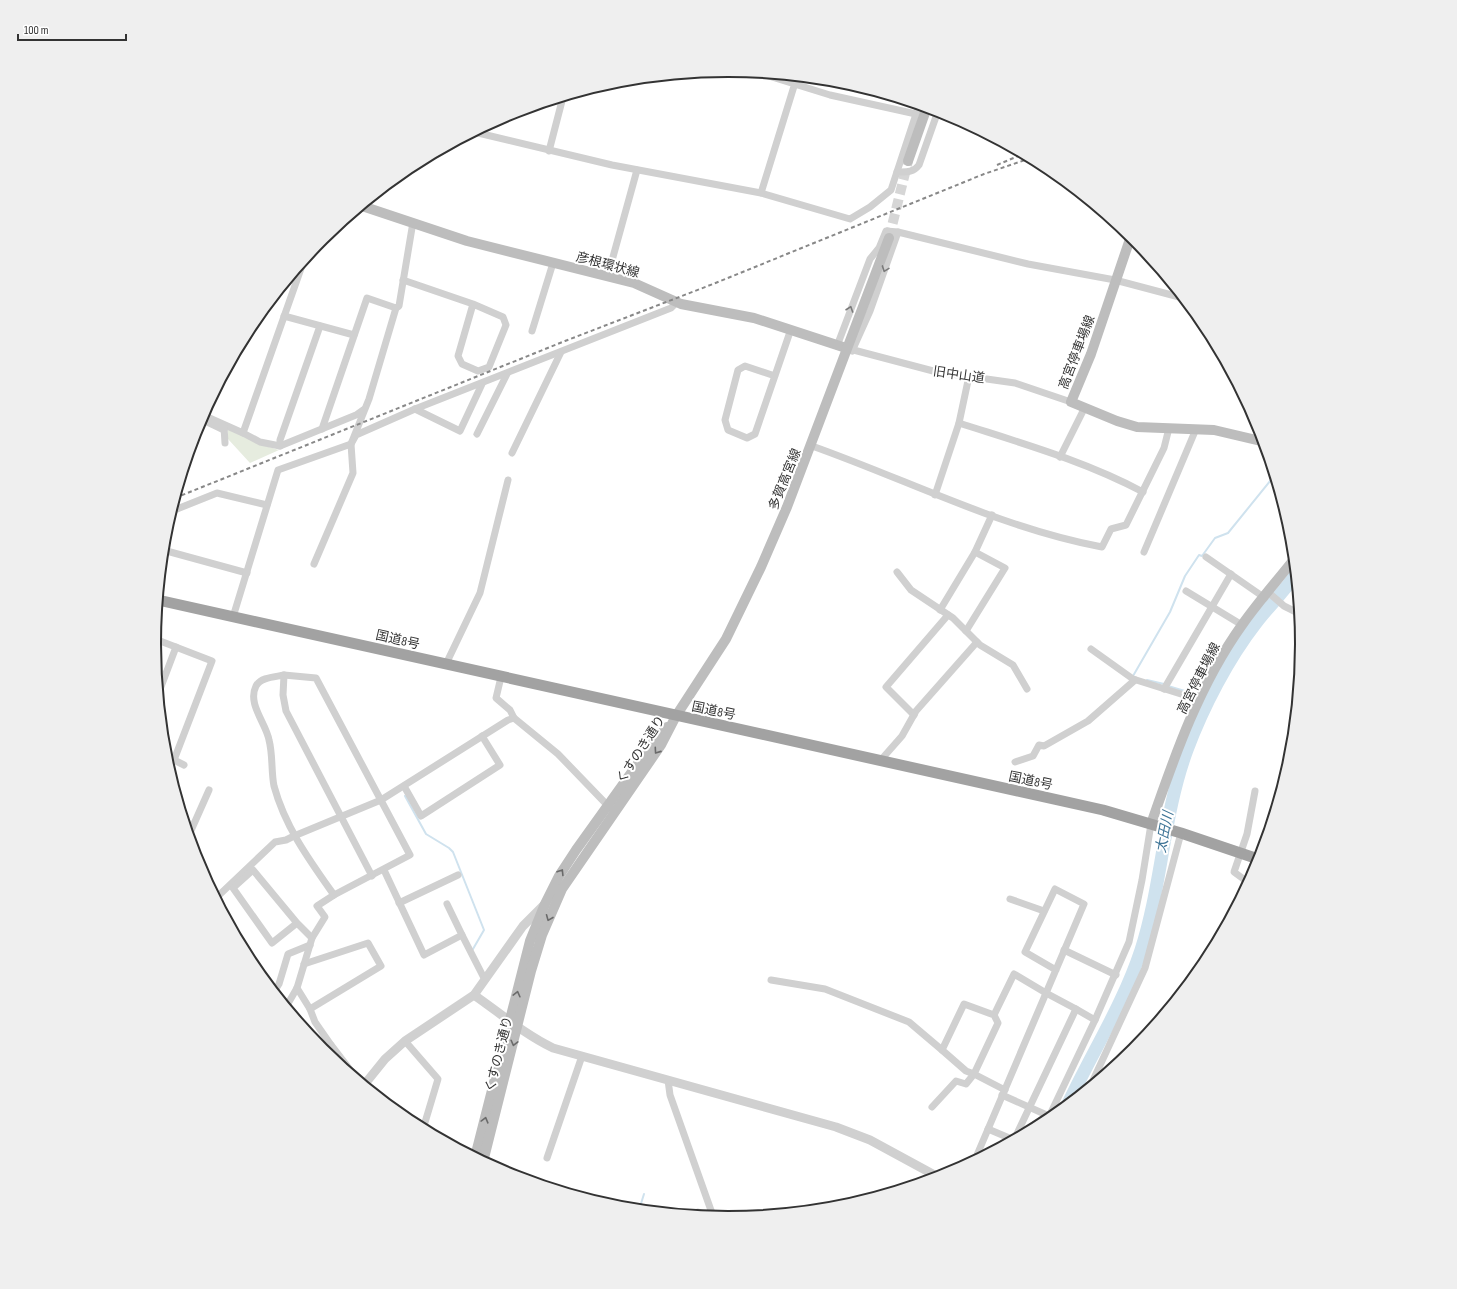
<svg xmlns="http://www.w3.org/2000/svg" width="1457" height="1289" font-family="'Sofia Sans Condensed','Noto Sans JP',sans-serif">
<rect width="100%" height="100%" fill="#fff"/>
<!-- green -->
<path fill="#e6ecdf" d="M228,429L259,444L279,450L250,463L228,439Z"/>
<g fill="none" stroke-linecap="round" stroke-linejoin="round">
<!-- stream -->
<g stroke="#cfe2ee" stroke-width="2">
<path d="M1133,676L1170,612L1185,576L1199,555L1202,556L1215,538L1228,533L1275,475"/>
<path d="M1147,680L1164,684"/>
<path d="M1168,686L1198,695"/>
<path d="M1204,698L1209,701"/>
<path d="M405,796L426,834L449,848L453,852L484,930L473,949"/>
<path d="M639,1210L644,1194"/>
</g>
<!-- river -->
<path stroke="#cfe2ee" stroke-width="13" d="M1067,1106C1091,1054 1123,1005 1141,950C1162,885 1163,815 1187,750C1203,707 1228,659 1256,623C1269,606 1284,592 1296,574"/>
<!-- secondary-tunnel -->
<path stroke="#d6d6d6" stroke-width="10" stroke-dasharray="10 5" stroke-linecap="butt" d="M889,238L908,161"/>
<!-- minor -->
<g stroke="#d0d0d0" stroke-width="7">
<path d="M759,73L830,95L916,114L891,190L870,207L850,219L761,193L795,83L796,77"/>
<path d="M916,114L919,105"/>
<path d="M474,132L612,165L761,193"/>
<path d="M549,151L563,97"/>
<path d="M897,172C906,172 913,173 919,165L938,111"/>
<path d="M608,275L637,170"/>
<path d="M403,280L473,304L503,317L506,325L489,367L478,371L462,364L458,356L473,304"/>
<path d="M284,316L354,335"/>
<path d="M532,331L553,263"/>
<path d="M837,346L870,259L879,248L886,231L898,232L1028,264L1115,280L1183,298"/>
<path d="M846,348L937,372L1015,383L1071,402"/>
<path d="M852,351L870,311L898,232"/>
<path d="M775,376L745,366L738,370L725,420L728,430L747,438L755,434L791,329"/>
<path d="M210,401L205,416L243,433L304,260"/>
<path d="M415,409L460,431L482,384"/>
<path d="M201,419L224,430"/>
<path d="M959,423C1021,443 1085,461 1143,492"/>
<path d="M224,427L225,443"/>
<path d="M322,429L367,298L396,308"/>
<path d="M243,433L260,442L280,446L356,415L363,410"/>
<path d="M477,434L507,374"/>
<path d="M1257,439L1261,429"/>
<path d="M280,446V440L320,326"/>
<path d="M812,446C908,480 1001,528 1102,547L1111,529L1126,525L1164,448L1169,428"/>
<path d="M512,453L561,352"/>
<path d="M1060,457L1085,407"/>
<path d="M935,495L959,423L969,376"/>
<path d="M172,511L217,493L267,505"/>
<path d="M163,550L247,573"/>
<path d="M975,552L992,515"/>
<path d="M1144,552L1196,429"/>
<path d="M1206,557L1265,598"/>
<path d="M314,564L353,473L351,444L369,399L396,308L399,306L412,228L414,224"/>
<path d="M897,572L911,590L953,618L980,645L1013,665L1027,689"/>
<path d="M1186,591L1242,625"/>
<path d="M1269,593L1284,606L1300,614"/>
<path d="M940,610L975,552L1005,568L966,631"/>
<path d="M233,617L278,470L351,444L356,435L415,409L671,308L677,302"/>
<path d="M155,639L212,661L174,760L184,765"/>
<path d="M1091,649L1133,679L1200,700"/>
<path d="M446,664L480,593L508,480"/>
<path d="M284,675L316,678L410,855L334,895C310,861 285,827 274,786C271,771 273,755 269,740C266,723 247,704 256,686C261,677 275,677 284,675Z"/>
<path d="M284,675L283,695L286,711L372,876"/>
<path d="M501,677L496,698L510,710L514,718"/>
<path d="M1164,689L1231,574"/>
<path d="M159,692L176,647"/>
<path d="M914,715L886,687L948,615"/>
<path d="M165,757L174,760"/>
<path d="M880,761L902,736L916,711L977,642"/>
<path d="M1015,762L1033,756L1039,745L1044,746L1088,721L1135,680"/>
<path d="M404,786L421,816L500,765L482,736"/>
<path d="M189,835L209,790"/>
<path d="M384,870L424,955L462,935L447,904"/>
<path d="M1249,883L1234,872L1247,834L1255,791"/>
<path d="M216,898L275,842L286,840L294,836L381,800L508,720L514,718L558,754L611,809"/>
<path d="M1010,899L1044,911"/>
<path d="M399,903L458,875"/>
<path d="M462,935L485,980"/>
<path d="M312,938L325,917L317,906L334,895"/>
<path d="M1064,950L1116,975"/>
<path d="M304,964L368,943L381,966L310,1009L315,1022L331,1045L322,1050"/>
<path d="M771,980L825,989L909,1022L942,1050"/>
<path d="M297,988L310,1009"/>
<path d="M274,992L279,984L288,954L310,945"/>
<path d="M286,1007L297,988L312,938L297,923L253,870L233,888L272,943L297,923"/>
<path d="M1170,1008L1172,1002L1184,990"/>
<path d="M1076,1009L1095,1020"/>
<path d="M405,1041L438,1079L423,1129"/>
<path d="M331,1045L357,1079"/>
<path d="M668,1080L670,1095L713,1216"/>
<path d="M1089,1089L1145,968L1181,833"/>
<path d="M1002,1095L1049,1116"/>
<path d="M932,1107L956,1081L966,1084L974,1074L1005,1090"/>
<path d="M1046,1123L1095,1020L1129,942L1142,880L1151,824"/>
<path d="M988,1129L1014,1140L1076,1009L1046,993L1014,974L994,1015L964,1004L942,1050L966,1071L974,1074L998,1023L994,1015"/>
<path d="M547,1158L582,1056"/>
<path d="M974,1162L1084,904L1055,889L1025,952L1056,970"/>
<path d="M698,1212L714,1218"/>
</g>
<!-- tertiary -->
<g stroke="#d0d0d0" stroke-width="9">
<path d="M474,995C500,1013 524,1034 553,1048L836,1127L870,1140L940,1178"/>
<path d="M364,1085L385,1059L405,1041L474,995L523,926L543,906"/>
</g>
<!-- secondary -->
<g stroke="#bdbdbd" stroke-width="10">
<path d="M908,161L927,107"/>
<path d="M362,206L467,241L634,283L681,304L754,318L846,348"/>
<path d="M1131,236L1091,354L1071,402L1117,421L1137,427L1214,430L1265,442"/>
<path d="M1151,824C1175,755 1199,685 1242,625C1258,602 1277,581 1295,558"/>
<path d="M475,1157L530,941L545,904L559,876L576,850L654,741L667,727"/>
<path d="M483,1162L531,971L542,935L562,889L661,745L676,716L726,639L761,567L787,507L889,238"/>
</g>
<!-- trunk -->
<path stroke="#a2a2a2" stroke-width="11" d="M158,600L1103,810L1181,833L1261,860"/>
<!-- rail -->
<g stroke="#888" stroke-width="2" stroke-dasharray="4 3" stroke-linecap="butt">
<path d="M997,165L1023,154"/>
<path d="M175,498L565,341L713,284L984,174L1031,158"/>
</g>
</g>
<!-- one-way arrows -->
<defs><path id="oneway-chevron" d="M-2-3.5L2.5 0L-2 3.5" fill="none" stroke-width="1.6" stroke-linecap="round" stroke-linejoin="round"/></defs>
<g stroke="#7a7a7a">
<use href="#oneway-chevron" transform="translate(885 269) rotate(110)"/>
<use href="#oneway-chevron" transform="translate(850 309) rotate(-71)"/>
</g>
<g stroke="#6a6a6a">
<use href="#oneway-chevron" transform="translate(657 751) rotate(125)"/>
<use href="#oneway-chevron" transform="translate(561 872) rotate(-58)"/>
<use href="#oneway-chevron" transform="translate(549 918) rotate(112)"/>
<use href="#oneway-chevron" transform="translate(517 994) rotate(-76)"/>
<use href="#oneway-chevron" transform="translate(514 1043) rotate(104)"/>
<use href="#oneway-chevron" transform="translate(485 1120) rotate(-75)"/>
</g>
<g text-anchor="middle" stroke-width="4" stroke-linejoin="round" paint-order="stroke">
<!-- street labels -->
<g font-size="13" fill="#333" stroke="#fff">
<text transform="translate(608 264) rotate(15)" y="5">彦根環状線</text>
<text transform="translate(1076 352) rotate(-69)" y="5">高宮停車場線</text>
<text transform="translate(959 374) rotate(8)" y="5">旧中山道</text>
<text transform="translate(784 479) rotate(-68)" y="5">多賀高宮線</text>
<text transform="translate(398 639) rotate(13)" y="5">国道8号</text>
<text transform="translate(1198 678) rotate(-63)" y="5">高宮停車場線</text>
<text transform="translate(714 710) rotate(12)" y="5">国道8号</text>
<text transform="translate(640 749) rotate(-57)" y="5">くすのき通り</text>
<text transform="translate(1031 780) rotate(12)" y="5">国道8号</text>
<text transform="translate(498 1054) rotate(-76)" y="5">くすのき通り</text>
</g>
<!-- water labels -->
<g font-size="14" font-style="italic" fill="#3f7597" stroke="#fff">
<text transform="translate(1164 832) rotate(-79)" y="5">太田川</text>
</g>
</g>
<!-- crop -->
<path d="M0 0H1457V1289H0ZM161 644a567 567 0 1 1 1134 0a567 567 0 1 1-1134 0Z" fill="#efefef" fill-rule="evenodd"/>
<path fill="none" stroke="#333" stroke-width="2" d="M161 644a567 567 0 1 1 1134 0a567 567 0 1 1-1134 0Z"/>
<!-- scale -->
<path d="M18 34v6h108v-6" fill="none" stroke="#333333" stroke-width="2"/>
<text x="24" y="34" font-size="12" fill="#333333" stroke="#ffffff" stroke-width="3" paint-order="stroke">100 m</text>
</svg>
